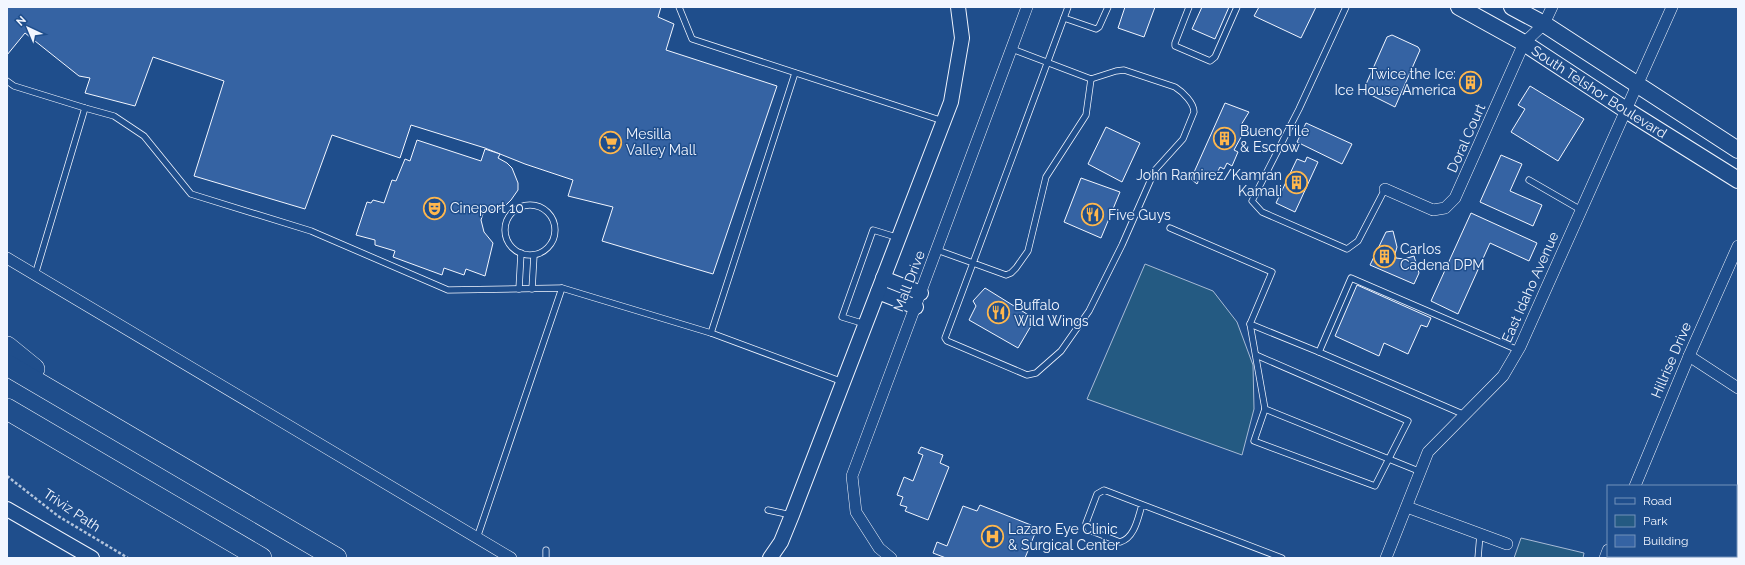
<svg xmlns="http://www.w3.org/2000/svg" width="1745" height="565" font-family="Raleway,sans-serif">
<rect width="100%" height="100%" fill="#1f4e8c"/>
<!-- green -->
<g fill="#245a82" stroke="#a8bbd7">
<path d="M1145,264L1213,291L1237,322L1253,365L1254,409L1242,455L1087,399Z"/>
<path d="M1521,538L1584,553L1583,558H1514Z"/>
</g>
<!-- building -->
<g fill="#3563a3" stroke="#f2f6ff">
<path d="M7,7H661L658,17L674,24L666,50L777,86L713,274L602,241L613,207L568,196L573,180L525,164L485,148L411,125L400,158L332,135L305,209L194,176L224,81L153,57L135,106L85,93L90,78L79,76L25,33L7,55Z"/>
<path d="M1125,7H1155L1144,37L1118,28Z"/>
<path d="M1202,7H1229L1215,39L1192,29Z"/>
<path d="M1259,7H1316L1301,38L1254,16Z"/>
<path d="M1392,35L1418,47L1420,50L1395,107L1363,91L1387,37Z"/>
<path d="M1472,72L1479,76L1471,91L1464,88Z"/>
<path d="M1530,86L1584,119L1558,161L1511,132L1525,109L1518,105Z"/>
<path d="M1225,103L1249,112L1241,125L1246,128L1234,150L1238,152L1232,166L1227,163L1224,169L1220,167L1215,177L1203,171L1197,184L1191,179Z"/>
<path d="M1306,123L1352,144L1342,164L1297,142Z"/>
<path d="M1106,127L1140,143L1122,182L1088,164Z"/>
<path d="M417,140L481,161L485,149L500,154L498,158L507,163L512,168L518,183V190L511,200L506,205L498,210H484L483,214L481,220L484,232L493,243L485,276L466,269L464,275L444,268L442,275L393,257L395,251L375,245V240L356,235L367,202L371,203L373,200L384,203L392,180L396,181L405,159L410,161Z"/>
<path d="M1501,155L1522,164L1510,191L1542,205L1533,226L1480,202Z"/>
<path d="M1307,157L1318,162L1295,212L1276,203L1297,159L1305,162Z"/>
<path d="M1081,178L1120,192L1101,238L1064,222Z"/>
<path d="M1471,213L1537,243L1529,261L1490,243L1458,314L1431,301Z"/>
<path d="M1393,231L1397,247L1395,254L1396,258L1404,259L1414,256L1419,273L1414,284L1370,265L1386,232Z"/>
<path d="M1357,285L1431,318L1427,327L1421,325L1408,354L1384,343L1379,356L1335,336Z"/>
<path d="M985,288L1035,319L1018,348L969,320L976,306L973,301Z"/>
<path d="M921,447L943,455L940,463L949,467L928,520L905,511L907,507L900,505L903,497L897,495L904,477L913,481L923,455L918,453Z"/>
<path d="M980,505L1031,525L1030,529L1036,531L1025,558H946L933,553L937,542L947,546L963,506L977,511Z"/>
</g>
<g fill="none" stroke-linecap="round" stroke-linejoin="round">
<defs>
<g id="service">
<path d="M679,7L692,39L943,121"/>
<path d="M1068,7L973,263L1006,275L1011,273L1016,268L1028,251L1046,177L1086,115L1091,79"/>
<path d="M1189,7L1175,43V46L1210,61L1215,57L1237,7"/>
<path d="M1346,7L1299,109L1252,201L1262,212L1347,249L1358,241L1385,189"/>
<path d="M1064,18L1096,29L1099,27L1108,7"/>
<path d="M7,81L14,86L85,108L114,116L144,136L191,194L311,231L448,290L562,288L711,333L843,382"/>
<path d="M1529,180L1581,210"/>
<circle cx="530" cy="230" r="25"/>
<path d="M1170,228L1272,272L1250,324L1319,352"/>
<path d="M937,250L973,263L945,338L947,341L1027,375L1036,373L1061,351L1089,311L1122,245L1155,170L1183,139L1194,112C1194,103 1183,92 1175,87L1124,70L1116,71L1091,79L1012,49"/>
<path d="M35,275L85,108"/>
<path d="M519,289L521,253"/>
<path d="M532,289L534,255"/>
<path d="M865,324L842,317L873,230L899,238"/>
<path d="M1250,324L1265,409L1421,472"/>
<path d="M711,333L795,73"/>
<path d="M1256,355L1408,421L1375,486L1254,441L1265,409"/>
<path d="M1465,415L1319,352L1351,278L1518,350"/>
<path d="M1142,505C1138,517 1135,538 1120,542L1089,530L1086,523L1097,494L1104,490L1282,558"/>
<path d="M768,510L791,515"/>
<path d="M477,538L562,288"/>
<path d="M546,550V558"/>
<path d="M1478,558L1480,534"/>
</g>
<g id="minor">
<path d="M1385,189L1433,210L1445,208L1455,198L1524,43L1544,24L1552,7"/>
<path d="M7,258L511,558"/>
<path d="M1689,356L1738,388"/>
<path d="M1635,486L1689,356L1738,246"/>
<path d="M1407,507L1507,544"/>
<path d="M891,558L879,548L856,512L852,476L1027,7"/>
<path d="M1386,558L1428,452L1503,376L1520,347L1672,7"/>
<path d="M1605,558L1608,550"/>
</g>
<g id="tertiary">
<path d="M883,278L921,293"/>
<path d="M878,292L916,307"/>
<path d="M7,509L92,558"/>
<path d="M770,558L781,542L792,515L951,102L962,38L958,7"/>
</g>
<g id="secondary">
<path id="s1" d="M1459,7L1524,43L1626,110L1738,180"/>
<path d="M1512,7L1544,24L1738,150"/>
</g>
<g id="motorway">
<path d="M7,347L34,369"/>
<path d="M7,365L336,558"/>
<path d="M7,409L261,558"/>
</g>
</defs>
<!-- service casing -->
<use href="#service" stroke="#f2f6ff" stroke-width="7"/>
<!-- minor casing -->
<use href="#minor" stroke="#f2f6ff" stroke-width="12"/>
<!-- tertiary casing -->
<use href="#tertiary" stroke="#f2f6ff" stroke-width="16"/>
<!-- secondary casing -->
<use href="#secondary" stroke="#f2f6ff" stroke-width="18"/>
<!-- motorway casing -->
<use href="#motorway" stroke="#f2f6ff" stroke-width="22"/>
<!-- path -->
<path stroke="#b3c4dc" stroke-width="2.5" stroke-dasharray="3 2" stroke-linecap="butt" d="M7,476L58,516L128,558"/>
<!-- service -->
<use href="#service" stroke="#1f4e8c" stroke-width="5.5"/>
<!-- minor -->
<use href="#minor" stroke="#1f4e8c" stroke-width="11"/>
<!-- tertiary -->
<use href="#tertiary" stroke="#1f4e8c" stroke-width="14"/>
<!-- secondary -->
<use href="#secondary" stroke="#1f4e8c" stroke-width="16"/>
<!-- motorway -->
<use href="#motorway" stroke="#1f4e8c" stroke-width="21"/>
</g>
<!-- icons -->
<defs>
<symbol id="building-ring" viewBox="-11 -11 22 22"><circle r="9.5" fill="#1f4e8c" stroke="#ffb74d" stroke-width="1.5"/><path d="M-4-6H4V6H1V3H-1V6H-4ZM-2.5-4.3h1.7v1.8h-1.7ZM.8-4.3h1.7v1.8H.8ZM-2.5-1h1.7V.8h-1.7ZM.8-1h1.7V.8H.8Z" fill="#ffb74d"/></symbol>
<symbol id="supermarket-ring" viewBox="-11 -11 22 22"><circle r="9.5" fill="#1f4e8c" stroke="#ffb74d" stroke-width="1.5"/><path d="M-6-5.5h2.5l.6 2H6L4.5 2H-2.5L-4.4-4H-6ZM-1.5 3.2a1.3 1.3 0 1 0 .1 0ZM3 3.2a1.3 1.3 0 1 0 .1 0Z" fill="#ffb74d"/></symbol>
<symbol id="theatre-ring" viewBox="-11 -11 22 22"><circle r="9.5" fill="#1f4e8c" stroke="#ffb74d" stroke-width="1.5"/><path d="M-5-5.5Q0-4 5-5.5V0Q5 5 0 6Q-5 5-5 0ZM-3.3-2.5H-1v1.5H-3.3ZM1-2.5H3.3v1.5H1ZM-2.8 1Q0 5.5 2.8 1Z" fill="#ffb74d"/></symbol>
<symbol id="restaurant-ring" viewBox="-11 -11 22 22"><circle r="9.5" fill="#1f4e8c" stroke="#ffb74d" stroke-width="1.5"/><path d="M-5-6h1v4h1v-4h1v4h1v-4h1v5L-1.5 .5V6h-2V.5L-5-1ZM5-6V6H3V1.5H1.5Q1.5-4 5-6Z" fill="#ffb74d"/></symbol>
<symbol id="hospital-ring" viewBox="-11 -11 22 22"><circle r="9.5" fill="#1f4e8c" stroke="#ffb74d" stroke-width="1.5"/><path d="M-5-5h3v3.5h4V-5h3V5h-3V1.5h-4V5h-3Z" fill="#ffb74d"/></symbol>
</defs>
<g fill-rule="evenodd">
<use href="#building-ring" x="1458" y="70" width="25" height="25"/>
<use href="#building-ring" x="1212" y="126" width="25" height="25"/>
<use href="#supermarket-ring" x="598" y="130" width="25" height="25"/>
<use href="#building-ring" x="1284" y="170" width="25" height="25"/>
<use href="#theatre-ring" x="422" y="196" width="25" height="25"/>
<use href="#restaurant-ring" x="1080" y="202" width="25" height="25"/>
<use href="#building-ring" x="1372" y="244" width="25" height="25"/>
<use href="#restaurant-ring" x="986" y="300" width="25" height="25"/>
<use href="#hospital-ring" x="980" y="524" width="25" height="25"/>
</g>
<g text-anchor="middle" stroke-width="3" stroke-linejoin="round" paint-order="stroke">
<!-- poi labels -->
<g font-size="14" fill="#f2f6ff" stroke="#1f4e8c" text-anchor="start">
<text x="1456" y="79" text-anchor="end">Twice the Ice:<tspan x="1456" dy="16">Ice House America</tspan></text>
<text x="1240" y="136">Bueno Tile<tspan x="1240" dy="16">&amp; Escrow</tspan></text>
<text x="626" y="139">Mesilla<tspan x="626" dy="16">Valley Mall</tspan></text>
<text x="1282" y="180" text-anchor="end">John Ramirez/Kamran<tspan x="1282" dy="16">Kamali</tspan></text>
<text x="450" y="213">Cineport 10</text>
<text x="1108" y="220">Five Guys</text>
<text x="1400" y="254">Carlos<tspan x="1400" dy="16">Cadena DPM</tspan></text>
<text x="1014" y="310">Buffalo<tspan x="1014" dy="16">Wild Wings</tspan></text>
<text x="1008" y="534">Lazaro Eye Clinic<tspan x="1008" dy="16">&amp; Surgical Center</tspan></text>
</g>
<!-- street labels -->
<g font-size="14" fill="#f2f6ff" stroke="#1f4e8c">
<text dy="5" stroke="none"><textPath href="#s1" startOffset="164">South Telshor Boulevard</textPath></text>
<text transform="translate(1466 138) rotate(-66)" y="5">Doral Court</text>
<text transform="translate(909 281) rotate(-69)" y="5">Mall Drive</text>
<text transform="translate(1530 287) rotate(-66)" y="5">East Idaho Avenue</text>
<text transform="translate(1671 360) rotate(-67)" y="5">Hillrise Drive</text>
<text transform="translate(72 510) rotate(34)" y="5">Triviz Path</text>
</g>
</g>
<!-- border -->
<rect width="1745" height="565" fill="none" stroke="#f2f6ff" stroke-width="16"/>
<!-- legend -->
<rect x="1607" y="485" width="130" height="72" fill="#1f4e8c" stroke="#7391ba"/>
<rect x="1615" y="498" width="20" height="6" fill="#1f4e8c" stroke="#7391ba"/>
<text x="1643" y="505" font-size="12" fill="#f2f6ff">Road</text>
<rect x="1615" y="515" width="20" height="12" fill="#245a82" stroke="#7391ba"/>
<text x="1643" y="525" font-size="12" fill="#f2f6ff">Park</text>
<rect x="1615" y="535" width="20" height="12" fill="#3563a3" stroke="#7391ba"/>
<text x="1643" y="545" font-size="12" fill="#f2f6ff">Building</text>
<!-- north arrow -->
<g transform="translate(28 28) rotate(316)" stroke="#1f4e8c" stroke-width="3" paint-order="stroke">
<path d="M0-3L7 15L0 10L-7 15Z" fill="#f2f6ff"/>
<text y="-6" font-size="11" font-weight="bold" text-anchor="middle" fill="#f2f6ff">N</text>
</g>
</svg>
